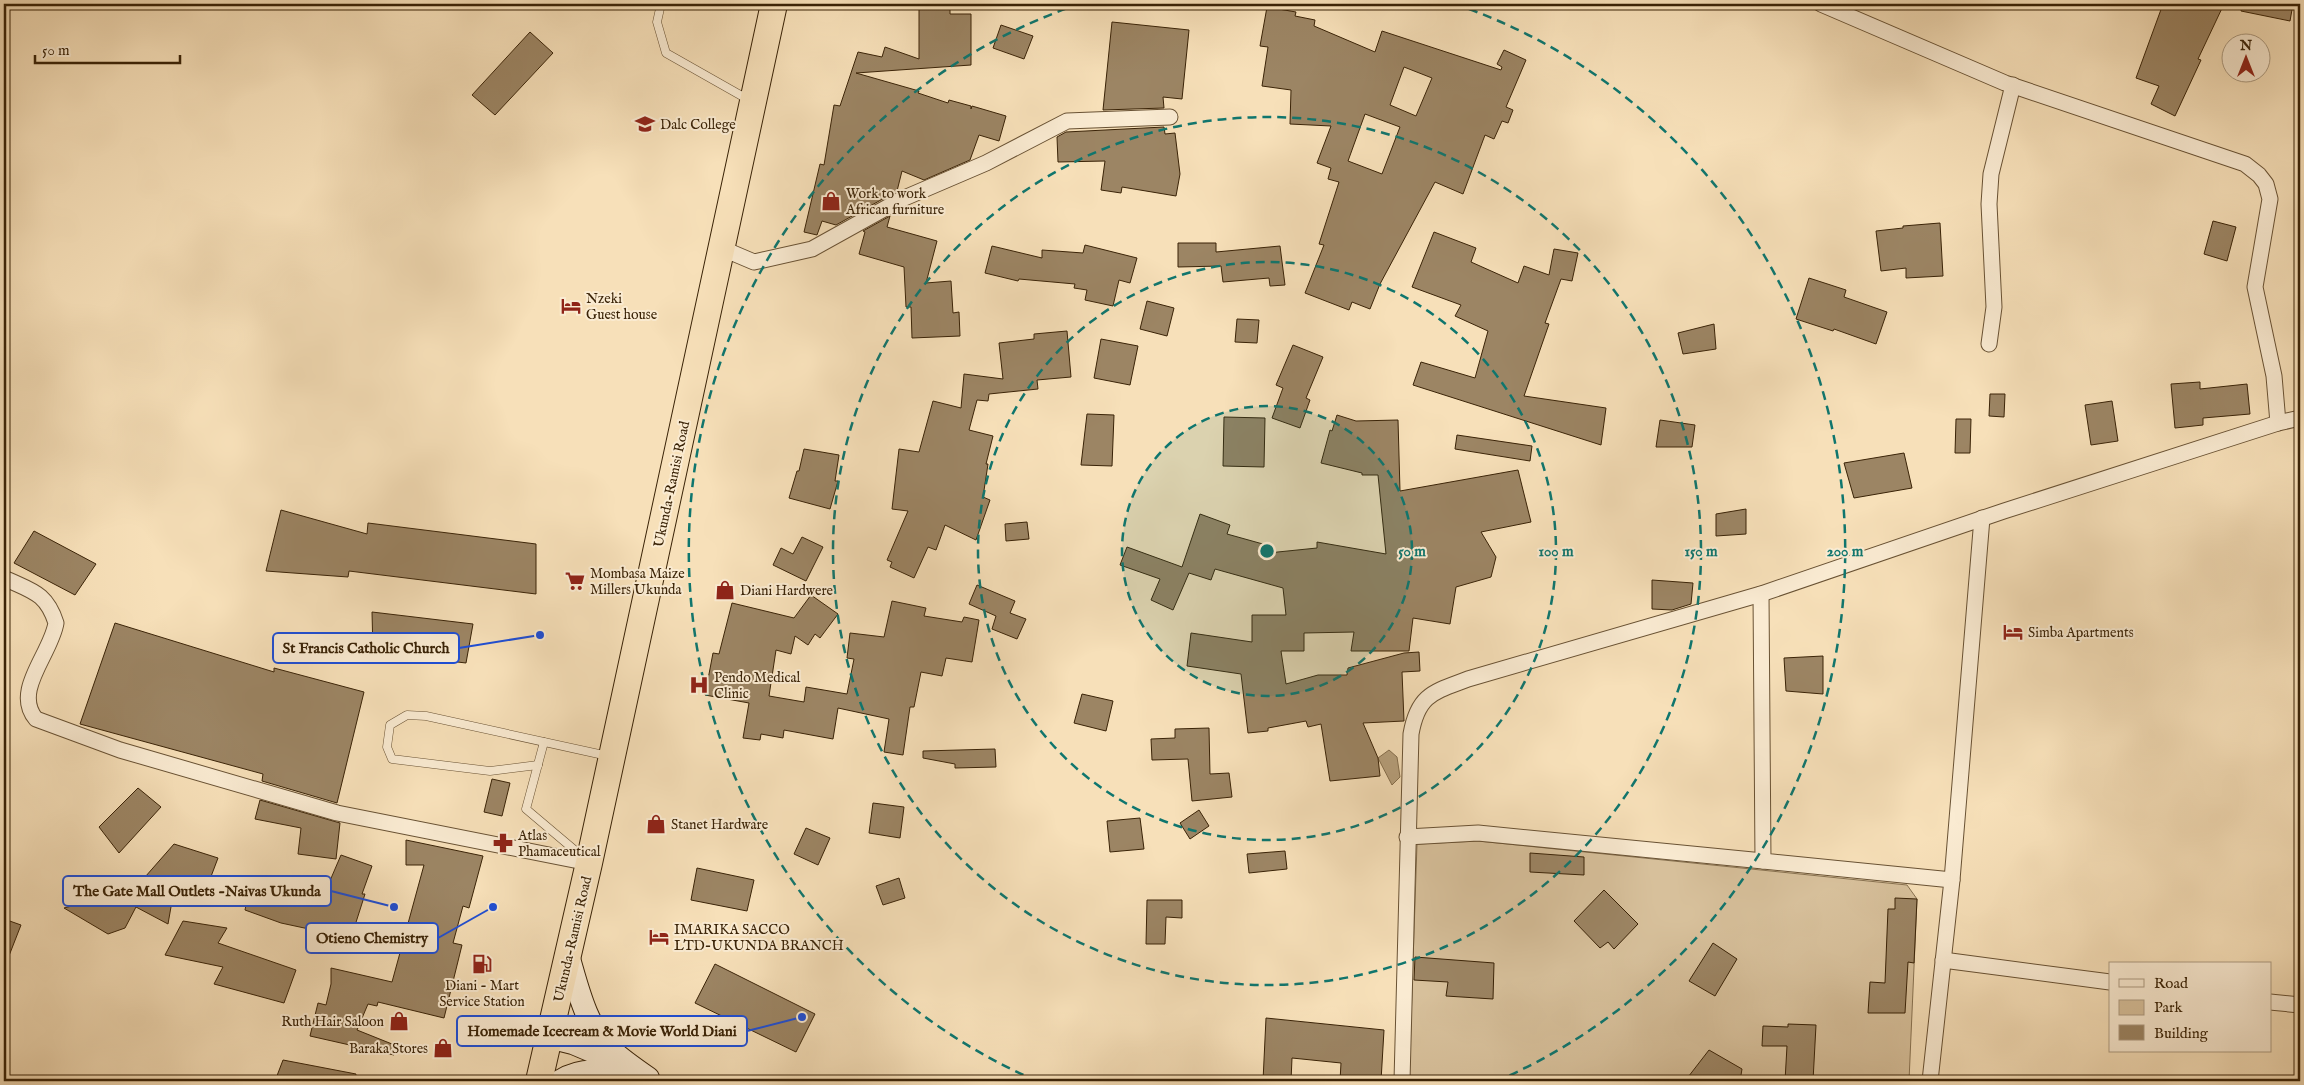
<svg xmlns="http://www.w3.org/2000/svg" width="2304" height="1085" font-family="'IM FELL English',serif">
<rect width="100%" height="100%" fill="#f7e0b9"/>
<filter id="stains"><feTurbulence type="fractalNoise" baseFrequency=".004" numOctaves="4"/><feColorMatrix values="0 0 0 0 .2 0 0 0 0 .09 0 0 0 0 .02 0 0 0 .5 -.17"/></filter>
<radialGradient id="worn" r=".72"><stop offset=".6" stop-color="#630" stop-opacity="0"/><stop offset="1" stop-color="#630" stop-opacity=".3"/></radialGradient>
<!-- green -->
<path fill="#d7c09b" stroke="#887251" d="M1478,841L1907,885L1917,899L1909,1081H1409L1417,844Z"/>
<!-- water -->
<path fill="#b7a07c" stroke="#856e4d" d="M1389,750L1397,757L1400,777L1392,785L1378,758Z"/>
<!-- building -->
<g fill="#9c8564" stroke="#3a2307" fill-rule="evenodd">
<path d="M2163,4H2224L2198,59L2201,60L2175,116L2151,104L2159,86L2136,78Z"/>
<path d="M2242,4H2293L2290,21L2241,11Z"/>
<path d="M919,7H950V14H971V65L856,73L919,91L918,93L948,103L949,100L971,106V109L972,106L1006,116L999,141L979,135L970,160L924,180L902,171L897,191L836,225L822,221L817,235L804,232L820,164L824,165L834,105L840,106L858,52L882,57L885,47L919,59Z"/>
<path d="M1267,7L1296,12L1295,16L1315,20L1314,26L1375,52L1382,31L1501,70L1502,67L1497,64L1504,50L1526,60L1506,107L1513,110L1508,123L1502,121L1494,139L1485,135L1463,194L1435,182L1380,284L1370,309L1352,302L1349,310L1305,293L1324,245L1319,244L1339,182L1328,179L1331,168L1317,163L1331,126L1290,124L1291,90L1262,86L1268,47L1260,46ZM1404,67L1432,78L1416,116L1390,105ZM1365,114L1400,127L1382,174L1348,161Z"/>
<path d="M1112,22L1189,30L1182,99L1163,97L1164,108L1103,110Z"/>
<path d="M1001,25L1033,36L1024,59L993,48Z"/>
<path d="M530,32L553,53L495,115L472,95Z"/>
<path d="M1164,127L1165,134L1175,133L1180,174L1176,196L1122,187L1121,193L1101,190L1105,161L1058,162L1057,137L1066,132Z"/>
<path d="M890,216L887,227L937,241L926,283L951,281L953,313L959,312L960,336L912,338L911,307H906L904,267L859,254L865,232L863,231Z"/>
<path d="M2213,221L2236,227L2227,261L2204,254Z"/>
<path d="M1940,223L1943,276L1906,278V268L1881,271L1876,231L1903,228V226Z"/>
<path d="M1434,232L1476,248L1471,262L1518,283L1524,266L1549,275L1554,249L1578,253L1572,281L1561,279L1545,323L1549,324L1524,396L1606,408L1601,445L1413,385L1421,362L1475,378L1488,331L1455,316L1461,305L1412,287Z"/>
<path d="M1178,243H1216V252L1280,246L1285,285L1270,286L1269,278L1223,282L1221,266L1178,267Z"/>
<path d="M1085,245L1137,258L1130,283L1119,280L1113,306L1085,300L1087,290L1074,288L1075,284L1019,279L1018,281L985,273L992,246L1042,258V250L1083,253Z"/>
<path d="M1809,278L1846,290L1844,297L1887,312L1876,344L1834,329L1833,331L1796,319Z"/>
<path d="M1147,301L1174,308L1167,336L1140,329Z"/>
<path d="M1237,319L1259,320L1257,343L1235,342Z"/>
<path d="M1714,324L1716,349L1683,354L1678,333Z"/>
<path d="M1067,331L1071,377L1037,380L1038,389L989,394L988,401L977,400L969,430L993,436L986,464H988L983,497L990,500L976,540L945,525L936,550L928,547L914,578L890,567L892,562L887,560L908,511L892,509L899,449L919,452L933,401L961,408L964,374L1003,379L999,343L1034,339V334Z"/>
<path d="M1101,339L1138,346L1130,385L1094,378Z"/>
<path d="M1293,345L1323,357L1306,398L1310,400L1300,428L1272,418L1283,388L1276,385Z"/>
<path d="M2200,382V389L2247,384L2250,414L2203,418V425L2175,428L2171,384Z"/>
<path d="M1990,394H2005L2004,417L1989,416Z"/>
<path d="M2112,401L2118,441L2091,445L2085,405Z"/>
<path d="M1087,414L1114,415L1112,466L1081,465Z"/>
<path d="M1337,415L1356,421L1398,420L1400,491L1518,470L1531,522L1481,532L1496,557L1491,577L1456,587L1450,624L1413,618L1409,651H1351L1354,632L1304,633V651H1281L1286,684L1318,675H1347L1348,668L1404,653L1419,652L1420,671L1402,672L1404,721L1363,723L1378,758L1380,776L1330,781L1321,724L1308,727L1306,721L1268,728V731L1248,733L1241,674L1187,666L1191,633L1252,642V615H1286L1283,588L1215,569L1211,580L1189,573L1173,610L1151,600L1160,579L1120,565L1127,547L1182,567L1200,514L1230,525L1227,534L1270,546L1268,553L1317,548V542L1386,554L1378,475H1362V473L1321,463L1330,430L1332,431Z"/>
<path d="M1224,417L1265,418L1264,467L1223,466Z"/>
<path d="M1956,419H1971L1970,453H1955Z"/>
<path d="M1660,420L1695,425L1692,447H1656Z"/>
<path d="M1457,435L1532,446L1530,461L1455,449Z"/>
<path d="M804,449L839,455L835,481H838L830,509L789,498L797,471H799Z"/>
<path d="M1904,453L1912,488L1854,498L1844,463Z"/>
<path d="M1746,509V534L1716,536V514Z"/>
<path d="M281,510L367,534L368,523L536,544V594L349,571L348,577L266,571Z"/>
<path d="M1027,522L1029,539L1006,541L1005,524Z"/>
<path d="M34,531L96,564L75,595L14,563Z"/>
<path d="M802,537L823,547L806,581L773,565L781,548L793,554Z"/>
<path d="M1652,580L1693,583L1691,604L1672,610L1652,609Z"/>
<path d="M977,585L1015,601L1010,613L1026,619L1017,639L992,629L996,616L969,604Z"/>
<path d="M811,595L838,614L820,638L815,634L808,645L795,636L791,654L776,650L769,696L804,702L806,687L847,694L854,659L847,658L850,633L884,637L892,601L926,608L924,616L962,622L964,617L979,620L972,662L946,658L942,676L921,672L914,707H910L903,755L884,752L889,719L838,708L833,739L784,730L783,738L761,734L760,740L743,738L749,703L705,695L713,653L719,654L732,603L794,618Z"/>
<path d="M372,612L473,624L466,663L373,652Z"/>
<path d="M115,623L274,672V668L364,692L337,803L262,781L263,774L80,724Z"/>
<path d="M1823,656V694L1786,691L1784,658Z"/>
<path d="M1082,694L1113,701L1106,731L1074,723Z"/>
<path d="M1209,728L1210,774L1229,773L1232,797L1192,801L1188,759L1152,760L1151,739L1175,738V729Z"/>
<path d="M995,749L996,767L955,768V764L923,758V751Z"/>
<path d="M492,779L510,783L502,816L484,812Z"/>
<path d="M138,788L161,807L119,853L99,827Z"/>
<path d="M260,800L340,823L336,859L298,854L301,828L255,819Z"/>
<path d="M873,803L904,807L900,838L869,833Z"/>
<path d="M1199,810L1209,826L1190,839L1180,823Z"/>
<path d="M1140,818L1144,849L1110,852L1107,821Z"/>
<path d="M806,828L830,838L818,865L794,854Z"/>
<path d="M406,840L483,856L469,908L463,906L453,943L462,945L444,1018L378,1002L377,1006L368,1004L357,1030L397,1046L394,1055L310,1036L318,1003L326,1005L331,984V968L392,982L424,865H406Z"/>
<path d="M174,844L218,858L204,895L175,884L168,924L136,907L125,928L108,934L64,908L84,903L92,887L114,898L124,877L138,885Z"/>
<path d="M1285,851L1287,869L1249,873L1247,854Z"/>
<path d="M1530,853L1584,857V875L1530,872Z"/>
<path d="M341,855L372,866L362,894H365L351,938L281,923L245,910L251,881L323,897Z"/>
<path d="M697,868L754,880L747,911L691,900Z"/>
<path d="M899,878L905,898L883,905L876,886Z"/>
<path d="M1604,890L1638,924L1614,949L1608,942L1600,948L1574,921Z"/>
<path d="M1895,898L1917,899L1914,963L1908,962L1905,1013H1868L1870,982L1885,983L1888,909H1895Z"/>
<path d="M1147,900H1182V918L1166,917L1165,944H1146Z"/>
<path d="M4,919L21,925L5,966H4Z"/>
<path d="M183,921L227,928L218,943L296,970L284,1003L214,984L223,967L165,955Z"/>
<path d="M1713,943L1737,959L1715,996L1689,981Z"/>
<path d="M1415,957L1494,963L1493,999L1446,996L1448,982L1414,980Z"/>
<path d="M715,964L815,1014L796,1052L695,1003Z"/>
<path d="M1266,1018L1384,1030L1381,1081H1340L1341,1063L1292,1058L1291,1081H1263Z"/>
<path d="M1788,1024L1816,1025L1813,1081H1785L1787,1046H1762L1763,1026L1788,1027Z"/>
<path d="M1709,1050L1742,1069L1740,1081H1685Z"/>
<path d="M283,1060L356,1074L355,1081H275Z"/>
</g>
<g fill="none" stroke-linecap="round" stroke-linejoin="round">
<defs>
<g id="service">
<path d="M661,4L657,22L666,53L749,100"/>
<path d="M544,742L526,809L584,858"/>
<path d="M538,765L490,771L392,759L387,747L390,725L407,715L426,716L608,756"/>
</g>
<g id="minor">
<path d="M1821,4L2005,83L2245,164L2259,175L2266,184L2270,199L2255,287L2274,376L2278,423"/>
<path d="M721,248L754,262L812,249L902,199L986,163L1067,121L1170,117"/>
<path d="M1989,344L1994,307L1989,204L1991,174L2013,85"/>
<path d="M4,578C31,591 46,592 56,623C51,654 12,691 36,719L120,750L337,813L589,863"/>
<path d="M1761,594L1763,861L1952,880L1930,1081"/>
<path d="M1407,837L1478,833L1763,861"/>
<path d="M1952,880L1982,518"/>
<path d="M1943,960L2110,982"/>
<path d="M2270,1002L2300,1005"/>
<path d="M1402,1081L1411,734C1418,694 1434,692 1468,679L1761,594L2004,511L2278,423L2300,418"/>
</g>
<g id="secondary">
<path d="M567,952C577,985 585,1026 611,1050C622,1060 635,1069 648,1078"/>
<path d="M549,1037L573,1043L618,1062"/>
<path d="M560,1081C582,1067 605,1071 629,1075"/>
</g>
<path id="trunk" d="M539,1081L589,863L774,4"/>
</defs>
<!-- service casing -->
<use href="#service" stroke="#695234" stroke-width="9"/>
<!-- minor casing -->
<use href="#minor" stroke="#695234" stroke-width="17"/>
<!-- secondary casing -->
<use href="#secondary" stroke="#3a2307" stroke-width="24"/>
<!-- trunk casing -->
<use href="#trunk" stroke="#3a2307" stroke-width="28"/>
<!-- service -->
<use href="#service" stroke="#faebd2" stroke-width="8"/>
<!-- minor -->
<use href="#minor" stroke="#faebd2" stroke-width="15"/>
<!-- secondary -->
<use href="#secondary" stroke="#faebd2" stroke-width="22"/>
<!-- trunk -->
<use href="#trunk" stroke="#f7e0b9" stroke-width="26"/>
</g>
<!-- distance rings -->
<circle cx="1267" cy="551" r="145" fill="#0f766e" fill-opacity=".12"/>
<g fill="none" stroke="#0f766e" stroke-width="2.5" stroke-dasharray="9 6">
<circle cx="1267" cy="551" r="145"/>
<circle cx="1267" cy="551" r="289"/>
<circle cx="1267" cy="551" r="434"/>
<path d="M1037 1081A578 578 0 0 1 1079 4M1455 4A578 578 0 0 1 1497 1081"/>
</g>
<!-- icons -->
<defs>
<symbol id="university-bare" viewBox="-9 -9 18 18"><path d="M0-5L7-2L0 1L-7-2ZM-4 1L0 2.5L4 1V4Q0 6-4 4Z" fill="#8f2418" stroke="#faebd2" stroke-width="2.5" paint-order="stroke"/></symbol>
<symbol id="shop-bare" viewBox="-9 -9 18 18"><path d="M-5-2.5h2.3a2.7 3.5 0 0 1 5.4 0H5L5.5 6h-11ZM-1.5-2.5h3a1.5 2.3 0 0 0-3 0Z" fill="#8f2418" stroke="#faebd2" stroke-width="2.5" paint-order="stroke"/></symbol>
<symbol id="hotel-bare" viewBox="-9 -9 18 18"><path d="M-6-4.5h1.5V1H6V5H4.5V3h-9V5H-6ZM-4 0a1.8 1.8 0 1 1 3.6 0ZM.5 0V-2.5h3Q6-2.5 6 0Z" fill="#8f2418" stroke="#faebd2" stroke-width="2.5" paint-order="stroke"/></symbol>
<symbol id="supermarket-bare" viewBox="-9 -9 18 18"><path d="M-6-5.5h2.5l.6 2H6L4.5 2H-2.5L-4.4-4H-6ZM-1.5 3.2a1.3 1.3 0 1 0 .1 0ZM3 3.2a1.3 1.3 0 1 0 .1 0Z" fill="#8f2418" stroke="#faebd2" stroke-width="2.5" paint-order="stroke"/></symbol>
<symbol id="hospital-bare" viewBox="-9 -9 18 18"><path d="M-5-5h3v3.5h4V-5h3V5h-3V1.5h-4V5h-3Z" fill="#8f2418" stroke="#faebd2" stroke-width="2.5" paint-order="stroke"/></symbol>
<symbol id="pharmacy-bare" viewBox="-9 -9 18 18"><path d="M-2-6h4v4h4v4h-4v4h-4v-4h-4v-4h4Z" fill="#8f2418" stroke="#faebd2" stroke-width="2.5" paint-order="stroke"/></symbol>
<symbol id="fuel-bare" viewBox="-9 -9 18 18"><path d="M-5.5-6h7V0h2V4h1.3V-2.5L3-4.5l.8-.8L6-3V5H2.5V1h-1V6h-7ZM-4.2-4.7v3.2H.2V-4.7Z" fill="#8f2418" stroke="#faebd2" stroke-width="2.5" paint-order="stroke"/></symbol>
</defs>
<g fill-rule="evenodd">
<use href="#university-bare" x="631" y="110" width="28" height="28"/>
<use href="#shop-bare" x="817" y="187" width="28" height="28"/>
<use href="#hotel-bare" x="557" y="292" width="28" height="28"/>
<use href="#supermarket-bare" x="561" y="567" width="28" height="28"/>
<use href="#shop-bare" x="711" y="576" width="28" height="28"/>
<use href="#hotel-bare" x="1999" y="618" width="28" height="28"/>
<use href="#hospital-bare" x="685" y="671" width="28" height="28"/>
<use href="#shop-bare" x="642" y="810" width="28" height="28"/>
<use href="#pharmacy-bare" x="489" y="829" width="28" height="28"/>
<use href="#hotel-bare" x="645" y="923" width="28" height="28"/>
<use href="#fuel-bare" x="468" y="950" width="28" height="28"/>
<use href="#shop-bare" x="385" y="1007" width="28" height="28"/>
<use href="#shop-bare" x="429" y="1034" width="28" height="28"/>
</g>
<g text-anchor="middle" stroke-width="4" stroke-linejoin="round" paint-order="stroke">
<!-- poi labels -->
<g font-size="14" fill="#3a2307" stroke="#faebd2" text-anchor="start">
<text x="660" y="129">Dalc College</text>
<text x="846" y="198">Work to work<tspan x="846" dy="16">African furniture</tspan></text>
<text x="586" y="303">Nzeki<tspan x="586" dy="16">Guest house</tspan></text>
<text x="590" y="578">Mombasa Maize<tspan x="590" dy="16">Millers Ukunda</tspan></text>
<text x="740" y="595">Diani Hardwere</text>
<text x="2028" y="637">Simba Apartments</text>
<text x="714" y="682">Pendo Medical<tspan x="714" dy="16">Clinic</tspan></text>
<text x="671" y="829">Stanet Hardware</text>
<text x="518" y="840">Atlas<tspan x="518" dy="16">Phamaceutical</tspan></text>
<text x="674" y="934">IMARIKA SACCO<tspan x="674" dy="16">LTD-UKUNDA BRANCH</tspan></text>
<text x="482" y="990" text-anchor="middle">Diani - Mart<tspan x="482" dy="16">Service Station</tspan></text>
<text x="384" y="1026" text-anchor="end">Ruth Hair Saloon</text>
<text x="428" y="1053" text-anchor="end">Baraka Stores</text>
</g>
<!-- street labels -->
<g font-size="14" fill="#3a2307" stroke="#faebd2">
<text transform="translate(671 484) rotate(-78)" y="5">Ukunda-Ramisi Road</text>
<text transform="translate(572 939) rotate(-77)" y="5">Ukunda-Ramisi Road</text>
</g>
</g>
<circle cx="1267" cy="551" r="8" fill="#0f766e" stroke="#faebd2" stroke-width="2.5"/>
<g font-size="15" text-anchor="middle" font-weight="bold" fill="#0f766e" stroke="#faebd2" stroke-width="4" stroke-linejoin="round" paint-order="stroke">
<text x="1412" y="556">50 m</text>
<text x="1556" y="556">100 m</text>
<text x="1701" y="556">150 m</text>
<text x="1845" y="556">200 m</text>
</g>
<!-- callouts -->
<path fill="none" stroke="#1d4ed8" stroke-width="2" d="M540 635L459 648M394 907L331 891M493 907L438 938M802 1017L747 1031"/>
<g fill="#1d4ed8" stroke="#faebd2" stroke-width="2">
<circle cx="540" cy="635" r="5"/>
<circle cx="394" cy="907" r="5"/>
<circle cx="493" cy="907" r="5"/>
<circle cx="802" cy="1017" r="5"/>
</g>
<g fill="#faebd2" stroke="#1d4ed8" stroke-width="2">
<rect x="273" y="633" width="186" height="30" rx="5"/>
<rect x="63" y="876" width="268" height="30" rx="5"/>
<rect x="306" y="923" width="132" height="30" rx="5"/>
<rect x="457" y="1016" width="290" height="30" rx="5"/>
</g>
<g font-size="15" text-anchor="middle" font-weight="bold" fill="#3a2307">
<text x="366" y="653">St Francis Catholic Church</text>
<text x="197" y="896">The Gate Mall Outlets -Naivas Ukunda</text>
<text x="372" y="943">Otieno Chemistry</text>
<text x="602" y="1036">Homemade Icecream &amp; Movie World Diani</text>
</g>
<!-- margin -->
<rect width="2304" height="1085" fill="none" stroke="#f7e0b9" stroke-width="20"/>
<rect x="5" y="5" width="2294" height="1075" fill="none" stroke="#3a2307" stroke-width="2.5"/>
<rect x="10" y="10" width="2284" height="1065" fill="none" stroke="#3a2307"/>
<!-- legend -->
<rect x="2109" y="962" width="162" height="90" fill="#faebd2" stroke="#ad9b81"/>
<rect x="2119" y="979" width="25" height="8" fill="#faebd2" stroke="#ad9b81"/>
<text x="2154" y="988" font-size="15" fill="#3a2307">Road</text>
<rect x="2119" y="1000" width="25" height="15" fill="#d7c09b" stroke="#ad9b81"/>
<text x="2154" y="1012" font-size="15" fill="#3a2307">Park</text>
<rect x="2119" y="1025" width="25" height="15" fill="#9c8564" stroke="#ad9b81"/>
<text x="2154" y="1038" font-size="15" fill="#3a2307">Building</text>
<!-- north arrow -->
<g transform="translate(2246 58)"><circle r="24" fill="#faebd2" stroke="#ad9b81"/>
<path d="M0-4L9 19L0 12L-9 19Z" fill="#8f2418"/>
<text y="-8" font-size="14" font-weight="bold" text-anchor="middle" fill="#3a2307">N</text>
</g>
<!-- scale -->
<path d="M35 55v8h145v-8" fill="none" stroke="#3a2307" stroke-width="2.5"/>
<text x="42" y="55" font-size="15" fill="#3a2307" stroke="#faebd2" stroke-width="4" paint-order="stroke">50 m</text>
<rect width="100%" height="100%" filter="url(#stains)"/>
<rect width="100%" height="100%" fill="url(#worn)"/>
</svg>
